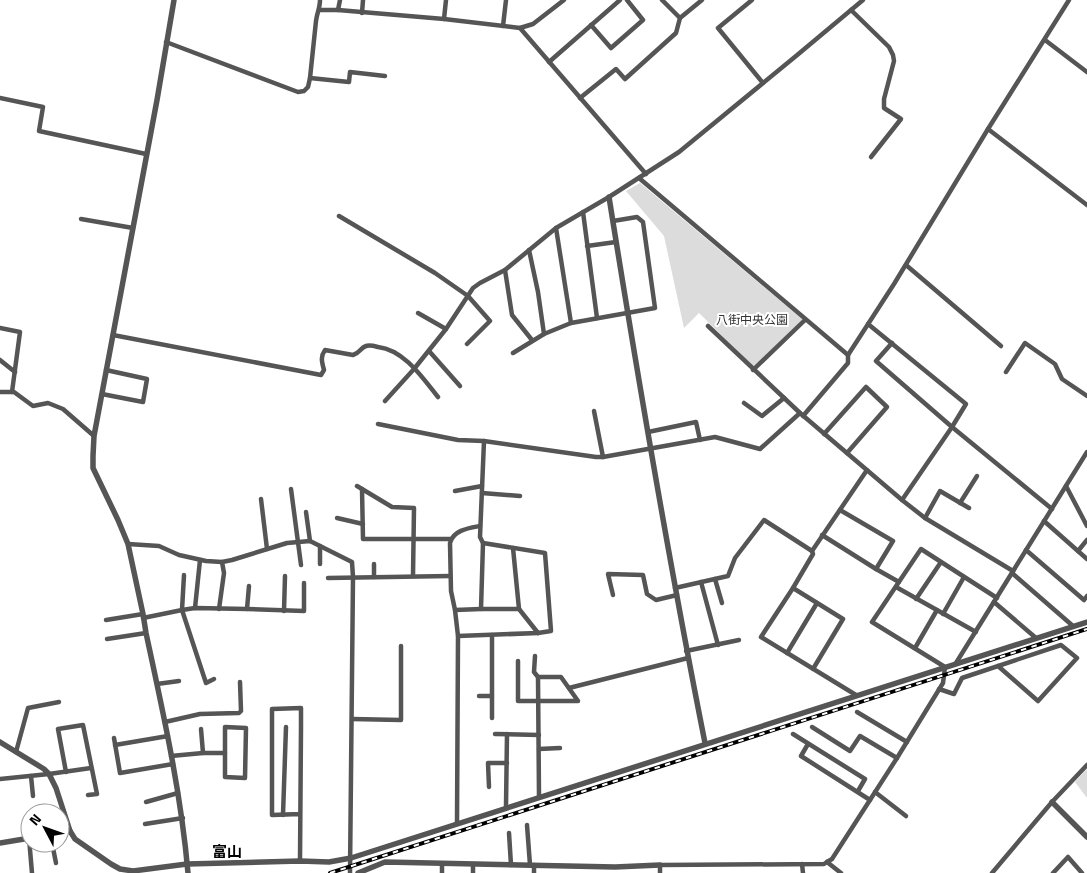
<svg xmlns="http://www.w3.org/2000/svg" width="1087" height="873" font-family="'Titillium Web','Noto Sans JP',sans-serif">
<rect width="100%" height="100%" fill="#fff"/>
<!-- green -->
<g fill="#dcdcdc">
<path d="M640,183L803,320L754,367L699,313L684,328L664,236L626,191Z"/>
<path d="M1087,769V798L1075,782Z"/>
</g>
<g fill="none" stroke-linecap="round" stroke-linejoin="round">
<!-- minor -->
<g stroke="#555" stroke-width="4.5">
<path d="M662,0L680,18"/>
<path d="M752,0L718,28L763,83"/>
<path d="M320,10H338L444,19L520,28L646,174"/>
<path d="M338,10L340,0"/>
<path d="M851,10L889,47L893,55L894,61L884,99V108L901,119L871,157"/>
<path d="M362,13L363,0"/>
<path d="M444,19L446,0"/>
<path d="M591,25L611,48L643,20L627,0"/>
<path d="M503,26L506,0"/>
<path d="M520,28L533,24L564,0"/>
<path d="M1045,40L1087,72"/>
<path d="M166,42L298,92L304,91L308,87L310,78L316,21C317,13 320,8 320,0"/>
<path d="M549,62L620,0"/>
<path d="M310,78L349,82L350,72L385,76"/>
<path d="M0,98L43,107L39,131L146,154"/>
<path d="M580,98L616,69L625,79L676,33L680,18L702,0"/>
<path d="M988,129L1087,205"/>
<path d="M639,178L848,355"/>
<path d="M583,212L597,318"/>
<path d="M339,216L435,273L468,296L490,321L467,344"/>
<path d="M81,219L133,228"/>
<path d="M556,228L571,323"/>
<path d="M587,246L616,242"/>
<path d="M529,250L538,292L544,334"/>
<path d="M906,265L1001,346"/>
<path d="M505,270L512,315L532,340"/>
<path d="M418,313L446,329"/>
<path d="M868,324L966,404L952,427L902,500"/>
<path d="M708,326L800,413L902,500L925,518L1013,571"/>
<path d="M0,328L20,332L12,392"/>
<path d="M113,335L321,375L324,370C322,362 320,357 325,350L353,355C360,353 360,348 366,346C369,345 374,346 378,347C404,350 422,377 438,397"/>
<path d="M892,343L876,361L952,427L1052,509"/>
<path d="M429,351L460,386"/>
<path d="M513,353L544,334L571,323L655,308L643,222L637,217L613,221"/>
<path d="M0,360L15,372"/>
<path d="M753,370L805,320"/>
<path d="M1006,372L1025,343L1055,364L1062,379L1087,396"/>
<path d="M0,392H14L33,406L48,403L63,409L94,436"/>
<path d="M102,394L143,402L147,379L106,370"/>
<path d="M385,401L414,369L446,329L473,288L480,283L505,270L556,228L609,197L679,152L796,56L863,0"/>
<path d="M744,403L762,416L784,398"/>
<path d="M594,411L603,457"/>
<path d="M803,416L848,363V355L894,284L988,129L1069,0"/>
<path d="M378,424L458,440L484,441L596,457H603L715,437L760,449L800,413"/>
<path d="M648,432L696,422L700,440"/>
<path d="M824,434L866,387L887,407L847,453"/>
<path d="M484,441L480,537L483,543L481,609H519L538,633"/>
<path d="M357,486L392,507L414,508L413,576"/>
<path d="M1066,486L1087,526"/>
<path d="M291,489L301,565"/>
<path d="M362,489L363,539H451"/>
<path d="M455,491L482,486"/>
<path d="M482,493L520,496"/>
<path d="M261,499L267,549"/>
<path d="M960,503L977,476"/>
<path d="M840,510L893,541L876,569"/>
<path d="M306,512L310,541"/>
<path d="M337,518L363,524"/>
<path d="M925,518L940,491L969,508"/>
<path d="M1044,521L1087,559"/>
<path d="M822,535L876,569L899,582"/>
<path d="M128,544L159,546L179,555L206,561L222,562L232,560L287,543L310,541L352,562L353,577L350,873"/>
<path d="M320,546V564"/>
<path d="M513,548L519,609"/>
<path d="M1026,550L1084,600L1087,596"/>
<path d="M1078,551L1087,540"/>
<path d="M1012,573L1073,626"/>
<path d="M184,575L182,610L206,683L214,679"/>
<path d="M374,577V564"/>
<path d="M328,578L450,576"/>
<path d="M715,579L722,603"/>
<path d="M701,582L718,645"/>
<path d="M896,587L976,632"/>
<path d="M675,588L728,576L735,558L764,520L812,551L867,470"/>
<path d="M793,588L813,554L812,551"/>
<path d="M613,595L608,574L643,575L647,594L656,600L677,595"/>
<path d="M916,599L941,562"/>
<path d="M994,602L1036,638"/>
<path d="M195,608L200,560"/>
<path d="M219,609L224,573L222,562"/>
<path d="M247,609L304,611V583"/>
<path d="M455,610L481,609"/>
<path d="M284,611L285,576"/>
<path d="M943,614L964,577"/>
<path d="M143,618L182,610L195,608L247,609L249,586"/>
<path d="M106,620L143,614"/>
<path d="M492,635V718"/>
<path d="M458,636L538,633L551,631L545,553L483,543"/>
<path d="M107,639L146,633"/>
<path d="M915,648L937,610"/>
<path d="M686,651L739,640"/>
<path d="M787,653L817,603"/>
<path d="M535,656L534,672L538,677L539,796"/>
<path d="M518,661V701H578L561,677H538"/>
<path d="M956,663L1087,452"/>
<path d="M813,669L843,619L793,588L761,637L856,695"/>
<path d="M157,684L179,681"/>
<path d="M569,688L688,658"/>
<path d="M939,689L954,694L962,678L1061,645L1077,658L1038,701L998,666"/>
<path d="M479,696H492"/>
<path d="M857,712L907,742"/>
<path d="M352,719L401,720V646"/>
<path d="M165,722L200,714L239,713L241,711L240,682"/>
<path d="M225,727L246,728L245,778L225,777Z"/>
<path d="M812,727L850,751L860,736L897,758"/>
<path d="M201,729L203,753"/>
<path d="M495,734L539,735"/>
<path d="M793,734L865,779L858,791"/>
<path d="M114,738L120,773L173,764"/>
<path d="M808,744L801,756L870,800"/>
<path d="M115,745L168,736"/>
<path d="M539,749L560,748"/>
<path d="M16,752L28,708L59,702"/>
<path d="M171,756L203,753H225"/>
<path d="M66,772L58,729L83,725L97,794L88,795"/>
<path d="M31,776L33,796"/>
<path d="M0,779L49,774L91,768"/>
<path d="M489,787L488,763H507"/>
<path d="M875,792L906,816"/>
<path d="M146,802L178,793"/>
<path d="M506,807L507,734"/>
<path d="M283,815L286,727"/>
<path d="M457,823L458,636L455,610L451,591L450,543C453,530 469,528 480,526"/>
<path d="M145,824L183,818"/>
<path d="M527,825L530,865"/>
<path d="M509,833L511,865"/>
<path d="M29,838L32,873"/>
<path d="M52,843L56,863"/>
<path d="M300,861L301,727V708L272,709V815L300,814"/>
<path d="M827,862L841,873"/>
<path d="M802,864L803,873"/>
<path d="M534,865V873"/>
<path d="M442,873V864"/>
<path d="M473,873V864"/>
<path d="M660,873V865L824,864L827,862L832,859L897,758L943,683L945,667L872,622L921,549L997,598"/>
<path d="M992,873L1052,802L1087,765"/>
<path d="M1053,873L1068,857L1082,873"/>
</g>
<!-- tertiary -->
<g stroke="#555" stroke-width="5.5">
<path d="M174,0L157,100L94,436L93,456V468L118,520L128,544L143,614L146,633C163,712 181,792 188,873"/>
<path d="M609,197C638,379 669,562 705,743"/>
<path d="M0,742L44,769L49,774L56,788L70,831L75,839L111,864L120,869L133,871L187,864L300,861L329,862L351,858L1087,622"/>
<path d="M1052,802L1087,837"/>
<path d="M60,833L70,831"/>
<path d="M0,843L30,838"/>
<path d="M358,873L385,862L615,867L660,865"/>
</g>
<defs>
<path id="rail" d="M330,873L1087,629"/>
</defs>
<!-- rail casing -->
<use href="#rail" stroke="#000" stroke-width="4"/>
<!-- rail -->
<use href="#rail" stroke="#fff" stroke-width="2" stroke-dasharray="5.5" stroke-linecap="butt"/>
</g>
<g text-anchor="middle" stroke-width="4" stroke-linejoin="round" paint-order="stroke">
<!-- park labels -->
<g font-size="12" fill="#333" stroke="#fff">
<text x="752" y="324">八街中央公園</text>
</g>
<!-- quarter labels -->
<g font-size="15" font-weight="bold" fill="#000" stroke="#fff">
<text x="227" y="857">富山</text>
</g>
</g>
<!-- north arrow -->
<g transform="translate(45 828) rotate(311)"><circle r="24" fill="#ffffff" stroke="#999999"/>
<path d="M0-4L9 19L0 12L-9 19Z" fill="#000000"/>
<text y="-8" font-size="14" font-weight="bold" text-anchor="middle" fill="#000000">N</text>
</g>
</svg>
